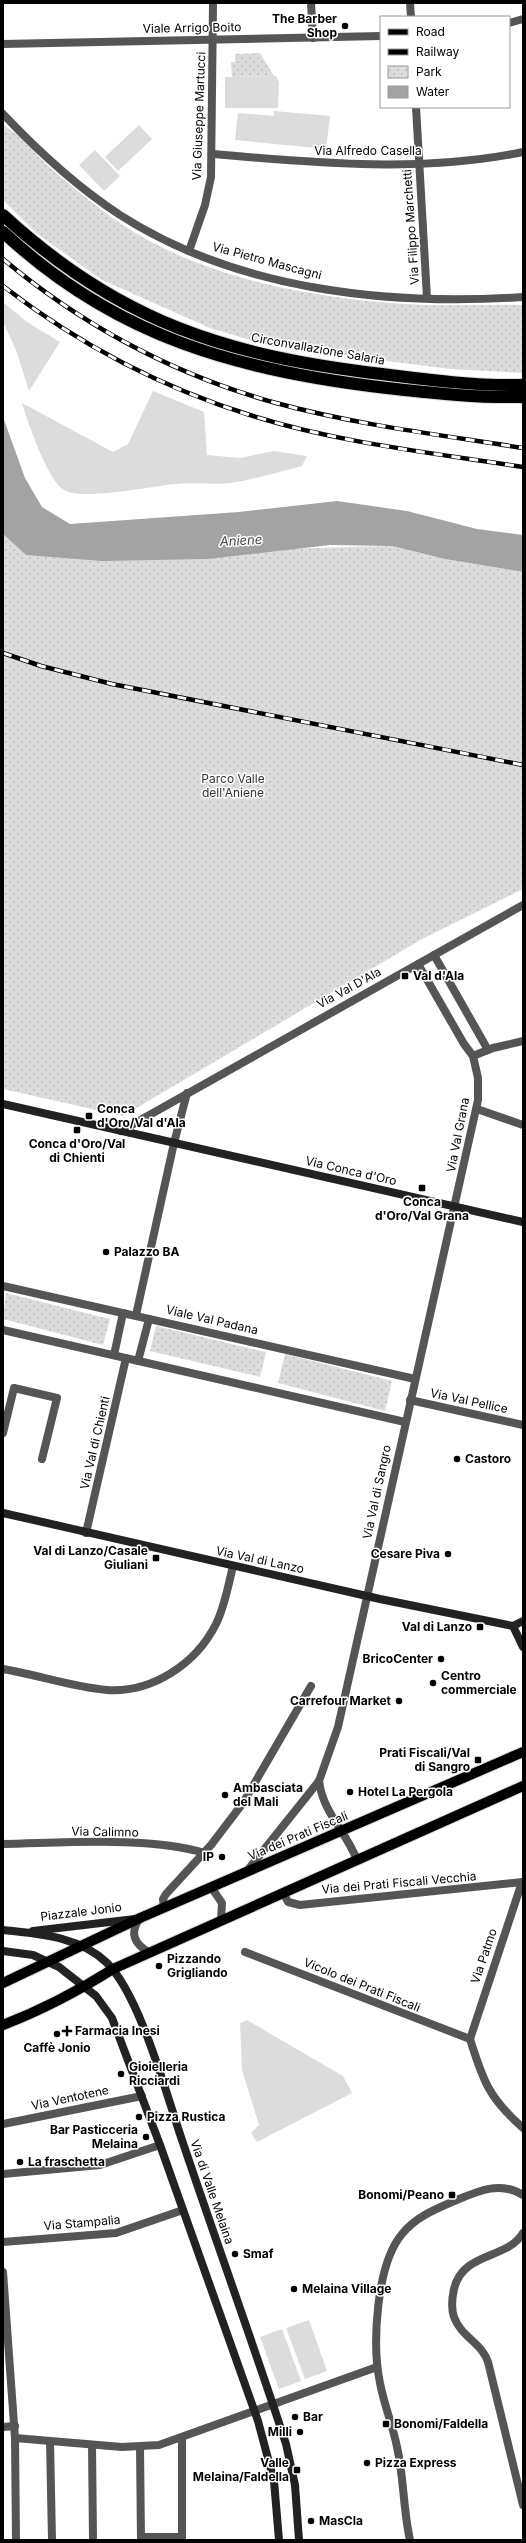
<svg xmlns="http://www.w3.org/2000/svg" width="526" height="2543" font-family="Inter,sans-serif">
<defs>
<pattern id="park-dots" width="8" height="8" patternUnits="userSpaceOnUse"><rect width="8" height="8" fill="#dcdcdc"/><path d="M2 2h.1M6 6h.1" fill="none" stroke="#bbb" stroke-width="1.8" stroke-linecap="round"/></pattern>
</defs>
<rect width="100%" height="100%" fill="#fff"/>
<!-- green -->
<g fill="#dcdcdc">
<path d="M276,76L279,82L278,108H225V77Z"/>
<path d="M274,111L330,116L326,149L235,140L238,113L274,116Z"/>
<path d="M139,125L152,139L118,171L105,157Z"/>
<path d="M95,150L120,176L104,191L79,165Z"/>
<path d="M3,302L27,322L60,342L29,391L16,350L3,322Z"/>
<path d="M153,391L204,412L207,455L240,458L274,451L307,456L302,466C279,472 255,479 231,483C213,485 194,482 176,484C152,486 82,501 64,490C47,480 28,422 22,403L113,452L128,444Z"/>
<path d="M247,2020L343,2076L352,2093L257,2142L251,2133L259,2125L242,2070L240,2023Z"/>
<path d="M309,2320L327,2371L305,2379L286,2328Z"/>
<path d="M282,2329L301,2381L279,2389L260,2337Z"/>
</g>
<!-- park -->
<g fill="url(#park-dots)">
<path d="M260,53L274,76L232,77L231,62H235V54Z"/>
<path d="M3,124C9,130 15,133 22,138C31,146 38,156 47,165C70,185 95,206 120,223C205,281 325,301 426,305C458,306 491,304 523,305V373L450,369L270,346L210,328L102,280L36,233L3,200Z"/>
<path d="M3,534L26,555L392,546L445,559L523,572V889L422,939L123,1116L3,1089Z"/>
<path d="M6,1293L110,1319L103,1345L3,1319Z"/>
<path d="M156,1326L266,1352L260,1377L150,1351Z"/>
<path d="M285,1354L392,1381L385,1411L278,1383Z"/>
</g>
<!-- water -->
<path fill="#a3a3a3" d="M3,417L25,478L42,507L70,524L239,512L337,501L407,511L477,529L523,535V572L445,559L392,546L330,545L207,559L102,561L26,555L3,534Z"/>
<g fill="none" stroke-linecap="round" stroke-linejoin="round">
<defs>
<g id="primary">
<path d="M3,1983L140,1918L523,1752"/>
<path d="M3,2025C42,2010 78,1991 113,1969L523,1786"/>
</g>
<g id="highway">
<path d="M3,215C119,322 228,356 382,374C429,380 476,386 523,385"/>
<path d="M3,232C115,337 239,371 387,388C433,393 477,398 523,397"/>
</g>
</defs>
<!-- primary casing -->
<use href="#primary" stroke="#dbdbdb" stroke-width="12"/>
<!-- highway casing -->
<use href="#highway" stroke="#dbdbdb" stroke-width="14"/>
<!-- street -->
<g stroke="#555" stroke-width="8">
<path d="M311,3L313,38"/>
<path d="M410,3L411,17"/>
<path d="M509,23L523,19"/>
<path d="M3,44L381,36"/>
<path d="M416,107L427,298"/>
<path d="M3,114C38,151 77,187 120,215C237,290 387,306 523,297"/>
<path d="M212,154C316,163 420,173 523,152"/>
<path d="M189,251L205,205L211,177L213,3"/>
<path d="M434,955L488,1050"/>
<path d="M473,1056L493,1048L523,1041"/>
<path d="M477,1109L523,1125"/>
<path d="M121,1131L523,905"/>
<path d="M3,1286L415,1379"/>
<path d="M136,1315L174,1143L187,1093"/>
<path d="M3,1330L405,1422"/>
<path d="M114,1355L123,1313"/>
<path d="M138,1361L149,1319"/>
<path d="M410,1400L523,1425"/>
<path d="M3,1433L14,1388L57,1398L42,1459"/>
<path d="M86,1533L126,1358"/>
<path d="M3,1669C38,1675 72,1687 107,1690C152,1693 196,1664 216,1624C225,1606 228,1586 233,1566"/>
<path d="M319,1781C323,1813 346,1831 357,1860"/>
<path d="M3,1844C63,1843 148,1836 205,1853"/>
<path d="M247,1871L319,1781L338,1727L478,1100V1078L473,1056L464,1044L418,964"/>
<path d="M211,1887L222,1903L221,1920"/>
<path d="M283,1892L288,1902L300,1905L523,1882"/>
<path d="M164,1908L163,1899L166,1894L211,1845L243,1803L311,1686"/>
<path d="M140,1918C129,1933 134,1944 150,1953"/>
<path d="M245,1952L470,2039"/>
<path d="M470,2039L522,1882"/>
<path d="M470,2039C483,2081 489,2098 523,2128"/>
<path d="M3,2124L142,2096"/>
<path d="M3,2174L100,2165L160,2145"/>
<path d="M523,2233C507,2260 463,2251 454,2289C452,2298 451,2308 454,2317C461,2337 482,2343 488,2362L523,2505"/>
<path d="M3,2242L116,2233L183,2210"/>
<path d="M3,2272L15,2438L16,2540"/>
<path d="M3,2427L15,2426"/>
<path d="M15,2438L122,2447L159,2445L377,2367"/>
<path d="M50,2441L52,2540"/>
<path d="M92,2445L93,2540"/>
<path d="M140,2447L141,2540"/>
<path d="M141,2537H182"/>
<path d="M182,2540V2439"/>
<path d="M410,2540C403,2509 404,2478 397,2447C393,2426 384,2405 380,2383C372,2345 376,2265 402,2234C415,2218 433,2210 452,2202C476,2192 499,2180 523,2195"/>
</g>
<!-- secondary -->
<g stroke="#222" stroke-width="8">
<path d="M3,1104L523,1222"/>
<path d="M3,1513L380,1599L513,1626"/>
<path d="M513,1626L523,1647"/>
<path d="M513,1626L523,1621"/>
<path d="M3,1930C38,1934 79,1936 106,1962C140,1994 167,2097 183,2143C217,2244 253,2343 286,2444L295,2485L299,2540"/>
<path d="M33,1931L135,1919"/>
<path d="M3,1951L33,1955L59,1967L96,1996L112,2018L160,2145L258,2421L274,2481L279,2540"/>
</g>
<!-- primary -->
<use href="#primary" stroke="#000" stroke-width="10"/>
<!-- highway -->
<use href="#highway" stroke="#000" stroke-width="12"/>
<defs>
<g id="rail">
<path d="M3,259C83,326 175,375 276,403C357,425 441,435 523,448"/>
<path d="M3,286C78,344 162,388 253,416C340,443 433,453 523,467"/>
<path d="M3,653L41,666L112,684L523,765"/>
</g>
</defs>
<!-- rail casing -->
<use href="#rail" stroke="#000" stroke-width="4.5"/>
<!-- rail -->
<use href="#rail" stroke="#fff" stroke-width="3" stroke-dasharray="9" stroke-linecap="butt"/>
</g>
<!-- markers -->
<g fill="#000" stroke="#fff" stroke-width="1.5">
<circle cx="345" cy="26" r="4"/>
<rect x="401" y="972" width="8" height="8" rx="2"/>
<rect x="85" y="1112" width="8" height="8" rx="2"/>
<rect x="73" y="1126" width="8" height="8" rx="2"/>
<rect x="418" y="1184" width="8" height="8" rx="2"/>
<circle cx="106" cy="1252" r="4"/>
<circle cx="457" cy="1459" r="4"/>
<circle cx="448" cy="1554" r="4"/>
<rect x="152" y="1554" width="8" height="8" rx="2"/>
<rect x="476" y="1623" width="8" height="8" rx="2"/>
<circle cx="441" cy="1659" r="4"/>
<circle cx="433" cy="1683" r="4"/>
<circle cx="399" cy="1701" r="4"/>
<rect x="474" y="1756" width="8" height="8" rx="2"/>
<circle cx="350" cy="1792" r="4"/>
<circle cx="225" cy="1795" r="4"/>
<circle cx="222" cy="1857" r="4"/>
<circle cx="159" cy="1966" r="4"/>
<path d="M65 2025h4v4h4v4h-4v4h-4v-4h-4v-4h4z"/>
<circle cx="57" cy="2034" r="4"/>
<circle cx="121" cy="2074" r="4"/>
<circle cx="139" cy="2117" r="4"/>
<circle cx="146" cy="2137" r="4"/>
<circle cx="20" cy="2162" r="4"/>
<rect x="448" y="2191" width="8" height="8" rx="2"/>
<circle cx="235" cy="2254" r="4"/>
<circle cx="294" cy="2289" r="4"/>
<circle cx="295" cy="2417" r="4"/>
<rect x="382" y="2420" width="8" height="8" rx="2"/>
<circle cx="300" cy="2432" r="4"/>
<circle cx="367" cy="2463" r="4"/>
<rect x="293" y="2466" width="8" height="8" rx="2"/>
<circle cx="311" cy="2521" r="4"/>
</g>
<g text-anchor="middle" stroke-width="3" stroke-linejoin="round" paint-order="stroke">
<!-- poi labels -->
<g font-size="12" font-weight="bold" fill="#000" stroke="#fff" text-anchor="start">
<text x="337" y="23" text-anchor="end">The Barber<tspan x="337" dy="14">Shop</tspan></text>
<text x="413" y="980">Val d'Ala</text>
<text x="97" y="1113">Conca<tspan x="97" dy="14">d'Oro/Val d'Ala</tspan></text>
<text x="77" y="1148" text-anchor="middle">Conca d'Oro/Val<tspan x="77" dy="14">di Chienti</tspan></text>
<text x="422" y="1206" text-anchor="middle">Conca<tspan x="422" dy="14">d'Oro/Val Grana</tspan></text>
<text x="114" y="1256">Palazzo BA</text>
<text x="465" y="1463">Castoro</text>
<text x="148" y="1555" text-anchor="end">Val di Lanzo/Casale<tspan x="148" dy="14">Giuliani</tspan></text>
<text x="440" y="1558" text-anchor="end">Cesare Piva</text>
<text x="472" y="1631" text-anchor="end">Val di Lanzo</text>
<text x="433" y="1663" text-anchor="end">BricoCenter</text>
<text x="441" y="1680">Centro<tspan x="441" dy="14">commerciale</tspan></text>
<text x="391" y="1705" text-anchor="end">Carrefour Market</text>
<text x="470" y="1757" text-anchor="end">Prati Fiscali/Val<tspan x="470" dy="14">di Sangro</tspan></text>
<text x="233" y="1792">Ambasciata<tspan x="233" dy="14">del Mali</tspan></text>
<text x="358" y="1796">Hotel La Pergola</text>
<text x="214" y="1861" text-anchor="end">IP</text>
<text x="167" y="1963">Pizzando<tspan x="167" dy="14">Grigliando</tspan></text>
<text x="75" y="2035">Farmacia Inesi</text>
<text x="57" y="2052" text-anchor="middle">Caffè Jonio</text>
<text x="129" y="2071">Gioielleria<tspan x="129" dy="14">Ricciardi</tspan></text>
<text x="147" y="2121">Pizza Rustica</text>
<text x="138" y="2134" text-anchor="end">Bar Pasticceria<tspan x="138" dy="14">Melaina</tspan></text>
<text x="28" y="2166">La fraschetta</text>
<text x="444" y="2199" text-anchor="end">Bonomi/Peano</text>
<text x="243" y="2258">Smaf</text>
<text x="302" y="2293">Melaina Village</text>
<text x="303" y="2421">Bar</text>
<text x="394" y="2428">Bonomi/Faldella</text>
<text x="292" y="2436" text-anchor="end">Milli</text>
<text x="289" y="2467" text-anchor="end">Valle<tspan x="289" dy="14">Melaina/Faldella</tspan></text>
<text x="375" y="2467">Pizza Express</text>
<text x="319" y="2525">MasCla</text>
</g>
<!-- street labels -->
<g font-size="12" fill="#000" stroke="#fff">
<text transform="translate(192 28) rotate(-1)" y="4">Viale Arrigo Boito</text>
<text transform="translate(199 116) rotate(-88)" y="4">Via Giuseppe Martucci</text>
<text x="368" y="155">Via Alfredo Casella</text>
<text transform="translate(411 227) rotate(-94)" y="4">Via Filippo Marchetti</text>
<text transform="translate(267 261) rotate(15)" y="4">Via Pietro Mascagni</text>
<text transform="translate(318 349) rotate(10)" y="4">Circonvallazione Salaria</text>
<text transform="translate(349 988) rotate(-29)" y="4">Via Val D'Ala</text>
<text transform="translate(458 1135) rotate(-79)" y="4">Via Val Grana</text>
<text transform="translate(351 1171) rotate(13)" y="4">Via Conca d'Oro</text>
<text transform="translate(212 1320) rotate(13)" y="4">Viale Val Padana</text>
<text transform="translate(469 1401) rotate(12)" y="4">Via Val Pellice</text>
<text transform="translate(95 1443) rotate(-77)" y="4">Via Val di Chienti</text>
<text transform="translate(377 1492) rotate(-78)" y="4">Via Val di Sangro</text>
<text transform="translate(260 1560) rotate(12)" y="4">Via Val di Lanzo</text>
<text transform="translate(105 1832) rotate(1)" y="4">Via Calimno</text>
<text transform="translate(298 1836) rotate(-23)" y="4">Via dei Prati Fiscali</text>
<text transform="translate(399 1883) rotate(-5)" y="4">Via dei Prati Fiscali Vecchia</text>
<text transform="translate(81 1912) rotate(-7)" y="4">Piazzale Jonio</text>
<text transform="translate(484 1956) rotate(-71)" y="4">Via Patmo</text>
<text transform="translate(362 1985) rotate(22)" y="4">Vicolo dei Prati Fiscali</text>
<text transform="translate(70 2098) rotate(-12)" y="4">Via Ventotene</text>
<text transform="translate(212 2192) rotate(71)" y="4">Via di Valle Melaina</text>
<text transform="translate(82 2223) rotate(-5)" y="4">Via Stampalia</text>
</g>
<!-- park labels -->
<g font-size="12" fill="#333" stroke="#fff">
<text x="233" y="783">Parco Valle<tspan x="233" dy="14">dell'Aniene</tspan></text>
</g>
<!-- water labels -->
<g font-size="13" font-style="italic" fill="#444" stroke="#fff">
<text transform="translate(241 540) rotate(-3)" y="5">Aniene</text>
</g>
</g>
<!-- border -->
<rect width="526" height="2543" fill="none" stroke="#000000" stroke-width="8"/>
<!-- legend -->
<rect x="380" y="16" width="130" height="92" fill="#ffffff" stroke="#999999"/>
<rect x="388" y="29" width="20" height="6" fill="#000000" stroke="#999999"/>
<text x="416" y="36" font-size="12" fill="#000000">Road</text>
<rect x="388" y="49" width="20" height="6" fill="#000000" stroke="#999999"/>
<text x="416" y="56" font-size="12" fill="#000000">Railway</text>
<rect x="388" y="66" width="20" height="12" fill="url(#park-dots)" stroke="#999999"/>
<text x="416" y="76" font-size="12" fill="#000000">Park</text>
<rect x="388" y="86" width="20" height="12" fill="#a3a3a3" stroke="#999999"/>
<text x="416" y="96" font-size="12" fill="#000000">Water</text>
</svg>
